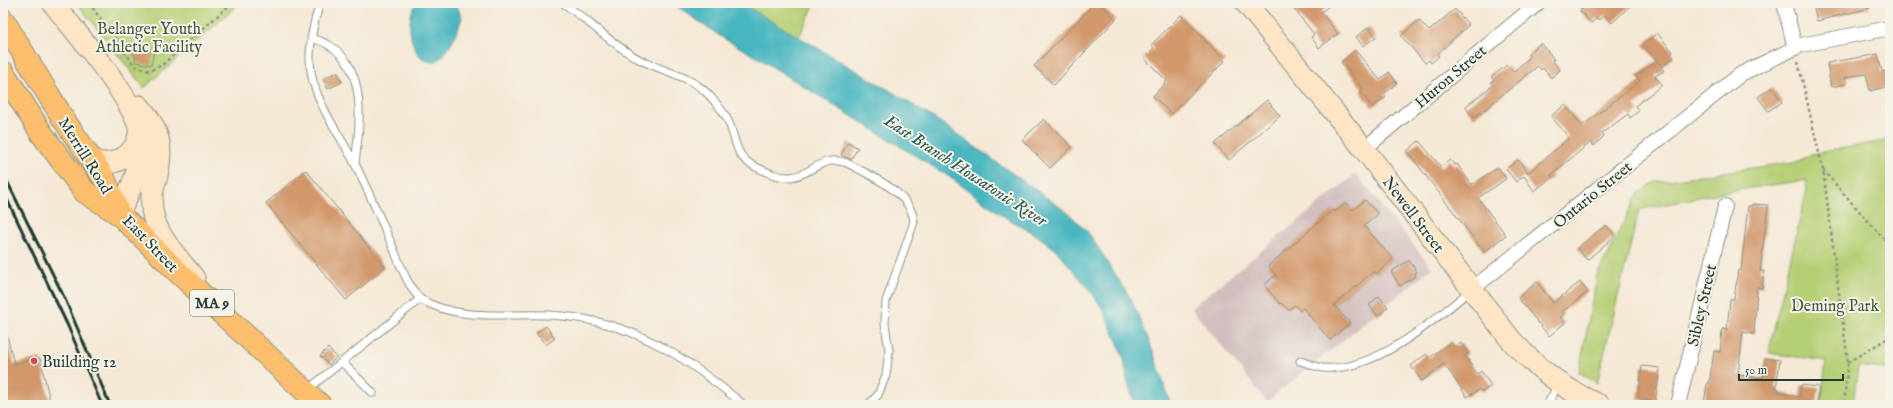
<svg xmlns="http://www.w3.org/2000/svg" width="1893" height="408" font-family="'IM FELL English',serif">
<rect width="100%" height="100%" fill="#f7f3e8"/>
<filter id="ink" filterUnits="userSpaceOnUse"><feTurbulence type="fractalNoise" baseFrequency=".025" numOctaves="2"/><feDisplacementMap in="SourceGraphic" scale="8" xChannelSelector="R" yChannelSelector="G"/><feConvolveMatrix kernelMatrix="1 2 1 2 8 2 1 2 1" color-interpolation-filters="sRGB"/></filter>
<filter id="wash" filterUnits="userSpaceOnUse"><feTurbulence type="fractalNoise" baseFrequency=".012" numOctaves="4" result="noise"/><feDisplacementMap in="SourceGraphic" scale="16" xChannelSelector="R" yChannelSelector="G"/><feGaussianBlur stdDeviation="0.9" result="paint"/><feColorMatrix in="noise" values="0 0 0 0 0 0 0 0 0 0 0 0 0 0 0 0 0 1.4 0 .05"/><feComposite in="paint" operator="in"/></filter>
<g filter="url(#wash)">
<rect width="100%" height="100%" fill="#f5e8d5"/>
<!-- industrial -->
<path fill="#d1bfbf" d="M1356,174L1432,268L1267,402L1191,308Z"/>
<!-- green -->
<g fill="#b5cf75" stroke="#6a8654">
<path d="M77,3H240L144,88Z"/>
<path d="M741,3H815L799,37Z"/>
<path d="M1890,140V370L1858,366L1853,405H1821L1826,361L1768,353L1807,189L1806,180L1718,193L1639,210L1597,383L1579,372L1597,275L1638,194L1655,182L1800,161L1811,154Z"/>
</g>
<!-- water -->
<g fill="#47b6c0" stroke="#337a7a">
<path d="M417,3H448L457,6L462,18C456,33 450,54 435,62C410,64 403,18 417,3Z"/>
<path d="M672,3H741L884,87L940,122L1067,212L1088,232L1131,299L1150,343L1171,405H1135L1128,384L1124,359L1119,346L1104,311L1090,290L1055,249L1038,236L1008,219L951,178L755,56L723,38Z"/>
</g>
<g id="blocks">
<!-- building -->
<g fill="#d2986c">
<path d="M1085,3H1099L1116,19L1054,85L1034,66L1090,8Z"/>
<path d="M1289,3H1333L1321,12L1338,34L1319,48L1311,37L1314,34Z"/>
<path d="M1576,3H1633L1612,23L1604,15L1599,20L1597,18L1591,23L1580,11L1582,9Z"/>
<path d="M1820,3H1870V8L1817,21L1813,5Z"/>
<path d="M1455,9L1469,25L1437,54L1439,56L1431,63L1429,60L1425,63L1401,36L1419,20L1429,31Z"/>
<path d="M1181,15L1225,61L1171,114L1153,96L1167,81L1144,58L1154,48L1151,45Z"/>
<path d="M1369,27L1376,37L1363,46L1356,37Z"/>
<path d="M1657,33L1673,52L1671,54L1674,57L1662,67L1658,62L1664,71L1655,76L1662,85L1635,106L1639,111L1630,118L1628,114L1602,133L1604,136L1594,146L1591,142L1551,175L1553,177L1534,191L1524,176L1516,182L1506,169L1518,160L1528,173L1569,138L1551,116L1565,105L1582,126L1640,81L1636,76L1657,61L1643,45Z"/>
<path d="M1541,43L1554,59L1552,60L1560,70L1551,78L1543,68L1541,70L1538,66L1474,118L1465,107L1493,85L1491,82L1494,80L1491,77L1507,65L1513,72L1530,57L1528,54Z"/>
<path d="M127,45L154,51L151,65L135,62L136,58Z"/>
<path d="M1355,50L1380,80L1389,72L1397,83L1384,94L1386,97L1372,107L1360,91L1363,89L1341,62Z"/>
<path d="M1878,54L1882,72L1886,71L1889,86L1870,91L1866,74L1845,77L1847,84L1831,87L1827,63Z"/>
<path d="M337,72L342,82L328,89L323,79Z"/>
<path d="M1772,87L1782,102L1768,111L1758,97Z"/>
<path d="M1267,100L1280,116L1229,160L1215,144Z"/>
<path d="M1044,119L1072,147L1050,168L1022,140Z"/>
<path d="M1419,141L1441,167L1450,160L1455,165L1457,164L1472,185L1498,167L1506,179L1478,198L1506,235L1484,252L1407,151Z"/>
<path d="M848,142L858,148L851,159L841,155Z"/>
<path d="M306,170L385,267L346,300L266,203Z"/>
<path d="M1365,200L1378,214L1364,226L1393,259L1376,274L1374,271L1334,305L1350,323L1330,340L1303,308L1300,311L1295,305L1288,310L1281,303L1280,304L1264,285L1276,275L1268,266L1333,210L1335,212L1346,203L1353,210Z"/>
<path d="M1752,204L1768,205L1760,271H1764L1762,288L1757,287L1754,334L1743,332L1738,375L1763,378L1765,358L1780,360L1776,388H1778V392L1800,397L1801,385L1819,387L1817,405H1711L1704,403L1707,384H1709L1714,351L1720,352L1722,329L1727,330L1730,299H1734L1738,270L1741,271L1748,206H1752Z"/>
<path d="M1606,225L1615,236L1587,260L1577,248Z"/>
<path d="M1409,260L1417,272L1415,273L1416,276L1400,286L1391,272Z"/>
<path d="M1537,282L1553,303L1580,282L1588,292L1562,312L1564,315L1560,317L1565,323L1549,336L1518,298Z"/>
<path d="M1379,296L1388,307L1378,316L1369,305Z"/>
<path d="M546,326L555,338L546,345L536,333Z"/>
<path d="M3,335H7L14,364L40,358L51,405H3Z"/>
<path d="M1451,342L1455,347L1461,343L1468,353L1465,356L1477,374L1481,371L1491,386L1482,392L1480,389L1467,397L1444,364L1422,381L1411,366L1426,354L1429,358Z"/>
<path d="M328,348L337,357L329,365L320,356Z"/>
<path d="M1642,366L1660,368L1655,402L1638,399Z"/>
</g>
</g>
</g>
<g filter="url(#ink)">
<use href="#blocks" fill-opacity="0" stroke="#8a9284" stroke-width="1"/>
<g fill="none" stroke-linecap="round" stroke-linejoin="round">
<defs>
<g id="lane">
<path d="M563,3C588,20 609,42 635,57C659,71 688,74 708,94C716,103 725,112 729,123C737,142 735,158 756,167C767,172 779,178 791,177C814,174 821,154 847,163C871,176 912,193 914,222L886,301L885,324L889,351L886,375L878,395L868,405"/>
<path d="M311,38C369,52 361,118 355,163"/>
<path d="M420,299C463,324 515,311 562,316C637,323 688,359 744,405"/>
<path d="M1300,361C1307,363 1316,367 1323,368C1375,372 1433,321 1471,290"/>
<path d="M342,362L373,393"/>
<path d="M307,390L420,299C406,283 400,264 392,245C381,220 370,195 358,170C344,140 322,114 313,81C306,55 312,27 320,3"/>
<path d="M1547,405L1558,385"/>
</g>
<g id="street">
<path d="M1784,3L1795,48"/>
<path d="M1364,149L1538,3"/>
<path d="M1471,290L1741,74L1801,45L1890,28"/>
<path d="M1678,405L1725,206"/>
</g>
<g id="secondary">
<path d="M53,3C76,33 144,109 142,144C141,169 129,192 119,214"/>
<path d="M1246,3L1364,149L1511,340C1536,367 1564,390 1599,405"/>
<path d="M139,106C163,133 165,156 152,189"/>
<path d="M90,158C109,172 138,155 139,133"/>
<path d="M157,176C155,183 152,190 152,197C148,229 176,255 194,278"/>
</g>
<g id="highway">
<path d="M3,20L64,120L104,178L119,214"/>
<path d="M3,72L42,134L85,192L119,214L181,275L320,405"/>
</g>
</defs>
<!-- lane casing -->
<use href="#lane" stroke="#8a9284" stroke-width="9"/>
<!-- street casing -->
<use href="#street" stroke="#8a9284" stroke-width="16"/>
<!-- secondary casing -->
<use href="#secondary" stroke="#8a9284" stroke-width="23"/>
<!-- highway casing -->
<use href="#highway" stroke="#8a9284" stroke-width="24"/>
<!-- path -->
<g stroke="#8a9284" stroke-width="2.5" stroke-dasharray="3 3" stroke-linecap="butt">
<path d="M89,3L135,66L149,71L162,65L232,3"/>
<path d="M1798,62L1823,170L1848,362L1844,405"/>
<path d="M1823,170L1882,237L1890,243"/>
<path d="M1848,362L1890,337"/>
</g>
<!-- lane -->
<use href="#lane" stroke="#fff" stroke-width="7"/>
<!-- street -->
<use href="#street" stroke="#fff" stroke-width="14"/>
<!-- secondary -->
<use href="#secondary" stroke="#fde5c5" stroke-width="21"/>
<!-- highway -->
<use href="#highway" stroke="#fabe6d" stroke-width="22"/>
<!-- rail -->
<g stroke="#1f3d34" stroke-width="3">
<path d="M3,173L65,299L110,405"/>
<path d="M3,191L67,324L102,405"/>
</g>
</g>
</g>
<!-- markers -->
<circle fill="#d1495b" stroke="#f7f3e8" stroke-width="1.5" cx="34" cy="361" r="4"/>
<g text-anchor="middle" stroke-width="4" stroke-linejoin="round" paint-order="stroke">
<!-- shield labels -->
<rect fill="#f7f3e8" stroke="#60746a" stroke-width="1" x="190" y="290" width="44" height="26" rx="3"/>
<g font-size="15" font-weight="bold" fill="#1f3d34">
<text x="212" y="308">MA 9</text>
</g>
<!-- park labels -->
<g font-size="16" fill="#3d5a41" stroke="#f7f3e8">
<text x="149" y="34">Belanger Youth<tspan x="149" dy="18">Athletic Facility</tspan></text>
<text x="1835" y="311">Deming Park</text>
</g>
<!-- street labels -->
<g font-size="16" fill="#1f3d34" stroke="#f7f3e8">
<text transform="translate(1450 76) rotate(-40)" y="6">Huron Street</text>
<text transform="translate(86 155) rotate(58)" y="6">Merrill Road</text>
<text transform="translate(1592 194) rotate(-39)" y="6">Ontario Street</text>
<text transform="translate(1414 214) rotate(53)" y="6">Newell Street</text>
<text transform="translate(151 243) rotate(46)" y="6">East Street</text>
<text transform="translate(1701 305) rotate(-77)" y="6">Sibley Street</text>
</g>
<!-- poi labels -->
<g font-size="16" fill="#1f3d34" stroke="#f7f3e8" text-anchor="start">
<text x="42" y="367">Building 12</text>
</g>
<!-- water labels -->
<g font-size="17" font-style="italic" fill="#295b57" stroke="#f7f3e8">
<text transform="translate(966 170) rotate(33)" y="6">East Branch Housatonic River</text>
</g>
</g>
<!-- margin -->
<rect width="1893" height="408" fill="none" stroke="#f7f3e8" stroke-width="16"/>
<!-- scale -->
<path d="M1739 374v6h104v-6" fill="none" stroke="#1f3d34" stroke-width="2"/>
<text x="1745" y="374" font-size="12" fill="#1f3d34" stroke="#f7f3e8" stroke-width="3" paint-order="stroke">50 m</text>
</svg>
